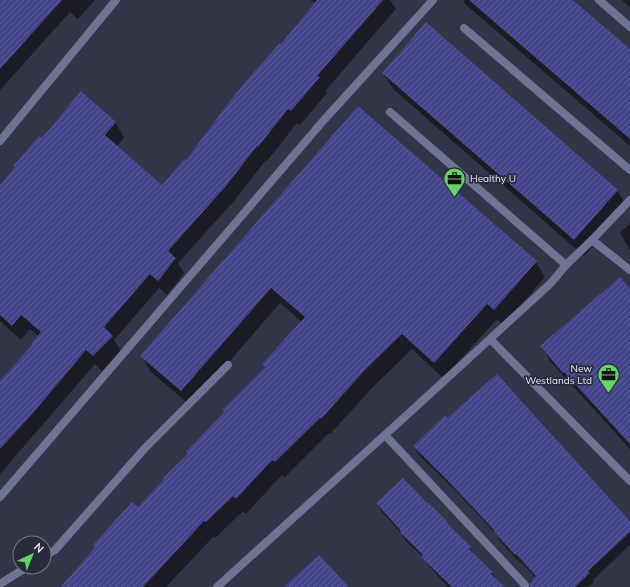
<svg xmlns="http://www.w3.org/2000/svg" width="630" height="587" font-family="Mulish,sans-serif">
<defs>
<pattern id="building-hatch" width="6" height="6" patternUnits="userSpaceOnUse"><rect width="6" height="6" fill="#44448a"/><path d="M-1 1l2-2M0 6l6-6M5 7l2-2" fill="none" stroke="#5f5f9b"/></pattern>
</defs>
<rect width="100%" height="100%" fill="#323447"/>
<!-- shadow -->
<g fill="#0007">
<path d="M0,0H95L78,19L70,12L0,90Z"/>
<path d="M311,0H390L396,9L326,90L327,93L300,125L297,123L267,161L266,160L234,201L178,263L184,273L167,295L159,288L114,340L121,351L102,371L95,364L0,474V383L32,345L38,336L30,329L21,340L0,321V186L82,93L116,123L124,138L117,146L162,186L186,162L316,4Z"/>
<path d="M463,0H572L630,50V146L465,4Z"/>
<path d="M622,0H630V7Z"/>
<path d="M383,73L617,190L627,207L584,256L393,89Z"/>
<path d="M358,108L536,262L545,277L504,325L497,319L443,378L412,349L373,387L330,434L329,433L285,477L282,475L246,514L243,511L215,538L214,536L166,587H62L95,548L94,545L138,509L189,455L265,368L263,364L302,322L280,303L191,406L151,372L142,356Z"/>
<path d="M630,223V250L620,233Z"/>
<path d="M630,290V449L550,361L542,346Z"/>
<path d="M414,446L630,522V545L593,580L594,582L588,587H530L536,578L521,562L520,563L500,541L496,534L457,492L419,455Z"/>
<path d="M377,504L428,505L429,504L470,548L476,557L492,573L497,581L503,587H448L428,565L423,557L406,541L402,534L382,512Z"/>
</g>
<!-- building -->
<g fill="url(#building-hatch)">
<path d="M0,0H62L0,69Z"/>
<path d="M317,0H383L317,76L320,77L291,111L288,109L258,147L257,146L226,186L168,251L176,258L158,281L150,274L104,327L113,336L93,356L86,350L33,413L0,449V381L32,345L31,344L41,332L21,315L12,326L0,315V185L15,167L14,165L39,136L42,138L81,91L116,122L105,135L162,185L184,159L186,160L219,116V115L246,81L280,43L281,44Z"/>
<path d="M469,0H573L630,49V139Z"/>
<path d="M426,22L618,190L574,240L382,73Z"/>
<path d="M358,106L537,261L494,310L487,304L434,363L402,334L364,371L321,419L320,418L275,462L272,460L236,499L233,496L206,522L204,521L143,587H61L95,547L93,545L132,502L138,507L164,479L163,478L188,454L186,452L224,412L222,410L265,367L262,364L305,317L271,288L181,391L140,356Z"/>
<path d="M620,277L630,289V444L564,372L563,373L540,346Z"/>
<path d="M497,374L630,521V532L588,571L590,573L575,587H530V583L536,576L516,554L515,555L494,532L495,531L451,484L413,446L445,415L447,418Z"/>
<path d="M403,478L428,504L429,503L448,522L447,523L471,547L469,549L493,572L491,574L505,587H452L421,557L423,555L400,532L401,531L376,503Z"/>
<path d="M319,555L349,587H284L302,570Z"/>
</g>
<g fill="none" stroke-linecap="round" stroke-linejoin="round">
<!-- lane -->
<g stroke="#707394" stroke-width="8">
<path d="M599,0L630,27"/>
<path d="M464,28L630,170"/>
<path d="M390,112L566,265"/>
<path d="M0,141L116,0"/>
<path d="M592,240L630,200"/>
<path d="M490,339L630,481"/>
<path d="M385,435L525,585"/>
<path d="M0,497L324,120L433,0"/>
<path d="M44,557L55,550L145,448L228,365"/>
<path d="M0,584L27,567"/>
<path d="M217,587L408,414L551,283L566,265L592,240L630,270"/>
</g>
</g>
<!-- icons -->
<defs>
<symbol id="office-pin" viewBox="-11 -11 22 30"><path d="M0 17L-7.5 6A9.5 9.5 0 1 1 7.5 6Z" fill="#64d468" stroke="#282a3d"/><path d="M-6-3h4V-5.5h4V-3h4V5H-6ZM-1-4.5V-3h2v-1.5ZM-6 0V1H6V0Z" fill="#111"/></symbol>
</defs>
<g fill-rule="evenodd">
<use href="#office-pin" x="442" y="166" width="25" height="34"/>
<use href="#office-pin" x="596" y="362" width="25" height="34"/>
</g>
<g text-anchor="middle" stroke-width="3.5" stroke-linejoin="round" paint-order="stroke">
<!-- poi labels -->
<g font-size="10" fill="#eaebf8" stroke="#282a3d" text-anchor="start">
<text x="470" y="182">Healthy U</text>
<text x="592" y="372" text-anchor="end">New<tspan x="592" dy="12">Westlands Ltd</tspan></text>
</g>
</g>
<!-- north arrow -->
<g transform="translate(32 555) rotate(44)"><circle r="19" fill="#282a3d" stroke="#767788"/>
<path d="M0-3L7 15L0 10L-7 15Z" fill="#64d468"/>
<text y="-6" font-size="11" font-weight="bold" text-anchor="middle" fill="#eaebf8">N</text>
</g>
</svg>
